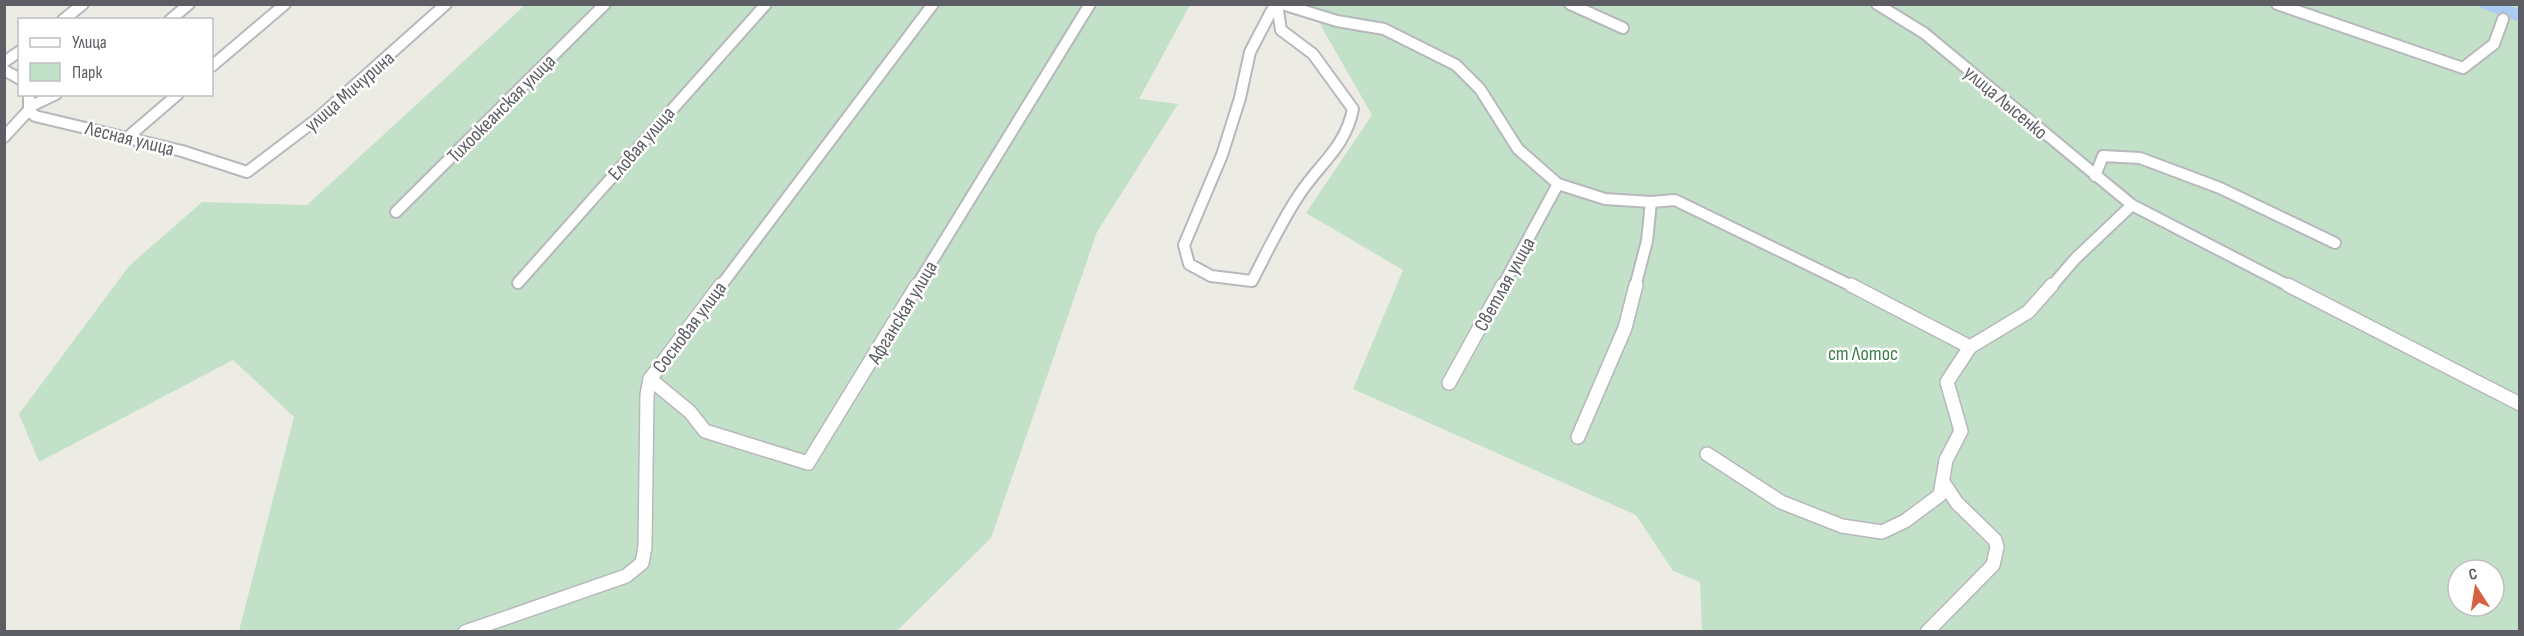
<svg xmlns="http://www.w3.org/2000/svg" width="2524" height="636" font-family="'Sofia Sans Condensed',sans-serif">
<rect width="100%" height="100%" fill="#edece4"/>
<!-- green -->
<g fill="#c3e1c8" fill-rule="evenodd">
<path d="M525,5H1190L1139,99L1178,104L1097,232L991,538L897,631H239L294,417L233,360L39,462L19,414L129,266L202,202L307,205Z"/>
<path d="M1309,5H2519V631H1702L1700,582L1673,571L1636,515L1353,389L1403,270L1306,213L1372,115ZM2458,570H2494V606H2458Z"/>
</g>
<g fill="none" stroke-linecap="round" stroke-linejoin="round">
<!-- river -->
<path fill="#accbf4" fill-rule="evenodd" d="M2478,4H2505L2520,10V22L2481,8Z"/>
<defs>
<g id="minor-far1">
<path d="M1275,4L1250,52L1240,98L1222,155L1184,245L1189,264L1211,276L1252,281C1267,252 1281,222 1299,195C1320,163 1345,148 1353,109L1313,54L1281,30L1277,4"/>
<path d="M1282,4L1337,21L1384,29L1456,65L1480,89L1518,149L1558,184L1605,199L1651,202L1675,200L1854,287"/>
<path d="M1570,4L1623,28"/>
<path d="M1877,4L1924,33L2132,205L2291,287"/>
<path d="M2277,4L2463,68L2494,44L2503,19"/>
<path d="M63,20L83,4"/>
<path d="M170,20L189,4"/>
<path d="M4,62L20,51"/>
<path d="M212,66L285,4"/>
<path d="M4,70L20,79"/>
<path d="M29,94V110L35,116L182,151L247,172L317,119L446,4"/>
<path d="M29,107L56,94"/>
<path d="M4,137L29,110"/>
<path d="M128,137L178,94"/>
<path d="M2095,176L2103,156L2140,158L2220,188L2335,243"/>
<path d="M396,212L605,4"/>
<path d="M518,283L766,4"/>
<path d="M720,287L933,4"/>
<path d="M916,287L1090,4"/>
<path d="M1502,287L1558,184"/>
<path d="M1635,287L1647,241L1651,202"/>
<path d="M2051,287L2075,259L2132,205"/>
</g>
<g id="minor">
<path d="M1851,285L1970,347"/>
<path d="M2288,285L2520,404"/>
<path d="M650,379L690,412L705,431L808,463L917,285"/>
<path d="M1449,383L1503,285"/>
<path d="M1578,437L1625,328L1636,285"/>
<path d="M1707,454L1781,502L1842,526L1882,532L1905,521L1940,495L1946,460L1961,431L1947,382L1970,347L2028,312L2052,285"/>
<path d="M465,632L626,576L642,563L645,547L647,395L650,379L721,285"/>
<path d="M1927,632L1993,565L1997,547L1995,540L1957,503L1943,482"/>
</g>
</defs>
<!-- minor-far1 casing -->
<use href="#minor-far1" stroke="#b6b8bc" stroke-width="14"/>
<!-- minor casing -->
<use href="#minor" stroke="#b6b8bc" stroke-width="16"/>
<!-- minor-far1 -->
<use href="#minor-far1" stroke="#fff" stroke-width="10"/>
<!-- minor -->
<use href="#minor" stroke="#fff" stroke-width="13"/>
</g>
<g text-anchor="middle" stroke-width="5" stroke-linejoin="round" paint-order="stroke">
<!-- street labels -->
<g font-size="20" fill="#5c5e63" stroke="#fff">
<text transform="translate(349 91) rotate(-41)" y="7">улица Мичурина</text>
<text transform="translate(2006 102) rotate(40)" y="7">улица Лысенко</text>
<text transform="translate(501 108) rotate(-45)" y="7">Тихоокеанская улица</text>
<text transform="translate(130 138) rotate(14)" y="7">Лесная улица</text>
<text transform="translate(641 143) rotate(-49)" y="7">Еловая улица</text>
<text transform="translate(1504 284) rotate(-61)" y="7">Светлая улица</text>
<text transform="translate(902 312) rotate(-59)" y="7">Афганская улица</text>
<text transform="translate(689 327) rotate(-53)" y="7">Сосновая улица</text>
</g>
<!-- park labels -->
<g font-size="20" fill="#3f7f4b" stroke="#fff">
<text x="1863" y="360">ст Лотос</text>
</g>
</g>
<!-- border -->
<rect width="2524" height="636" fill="none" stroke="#5c5e63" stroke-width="12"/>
<!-- legend -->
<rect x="18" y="18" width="195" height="78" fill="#ffffff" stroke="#bebfc1" stroke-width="1.5"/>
<rect x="30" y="38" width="30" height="9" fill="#ffffff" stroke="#bebfc1" stroke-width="1.5"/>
<text x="72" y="48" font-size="18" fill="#5c5e63">Улица</text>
<rect x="30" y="63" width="30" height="18" fill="#c3e1c8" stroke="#bebfc1" stroke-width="1.5"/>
<text x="72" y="78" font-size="18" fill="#5c5e63">Парк</text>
<!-- north arrow -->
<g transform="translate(2476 588) rotate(348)"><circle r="28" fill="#ffffff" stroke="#bebfc1" stroke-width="1.5"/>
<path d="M0-4.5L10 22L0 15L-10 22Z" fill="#d46243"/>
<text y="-9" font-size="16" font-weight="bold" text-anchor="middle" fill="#5c5e63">С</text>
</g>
</svg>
